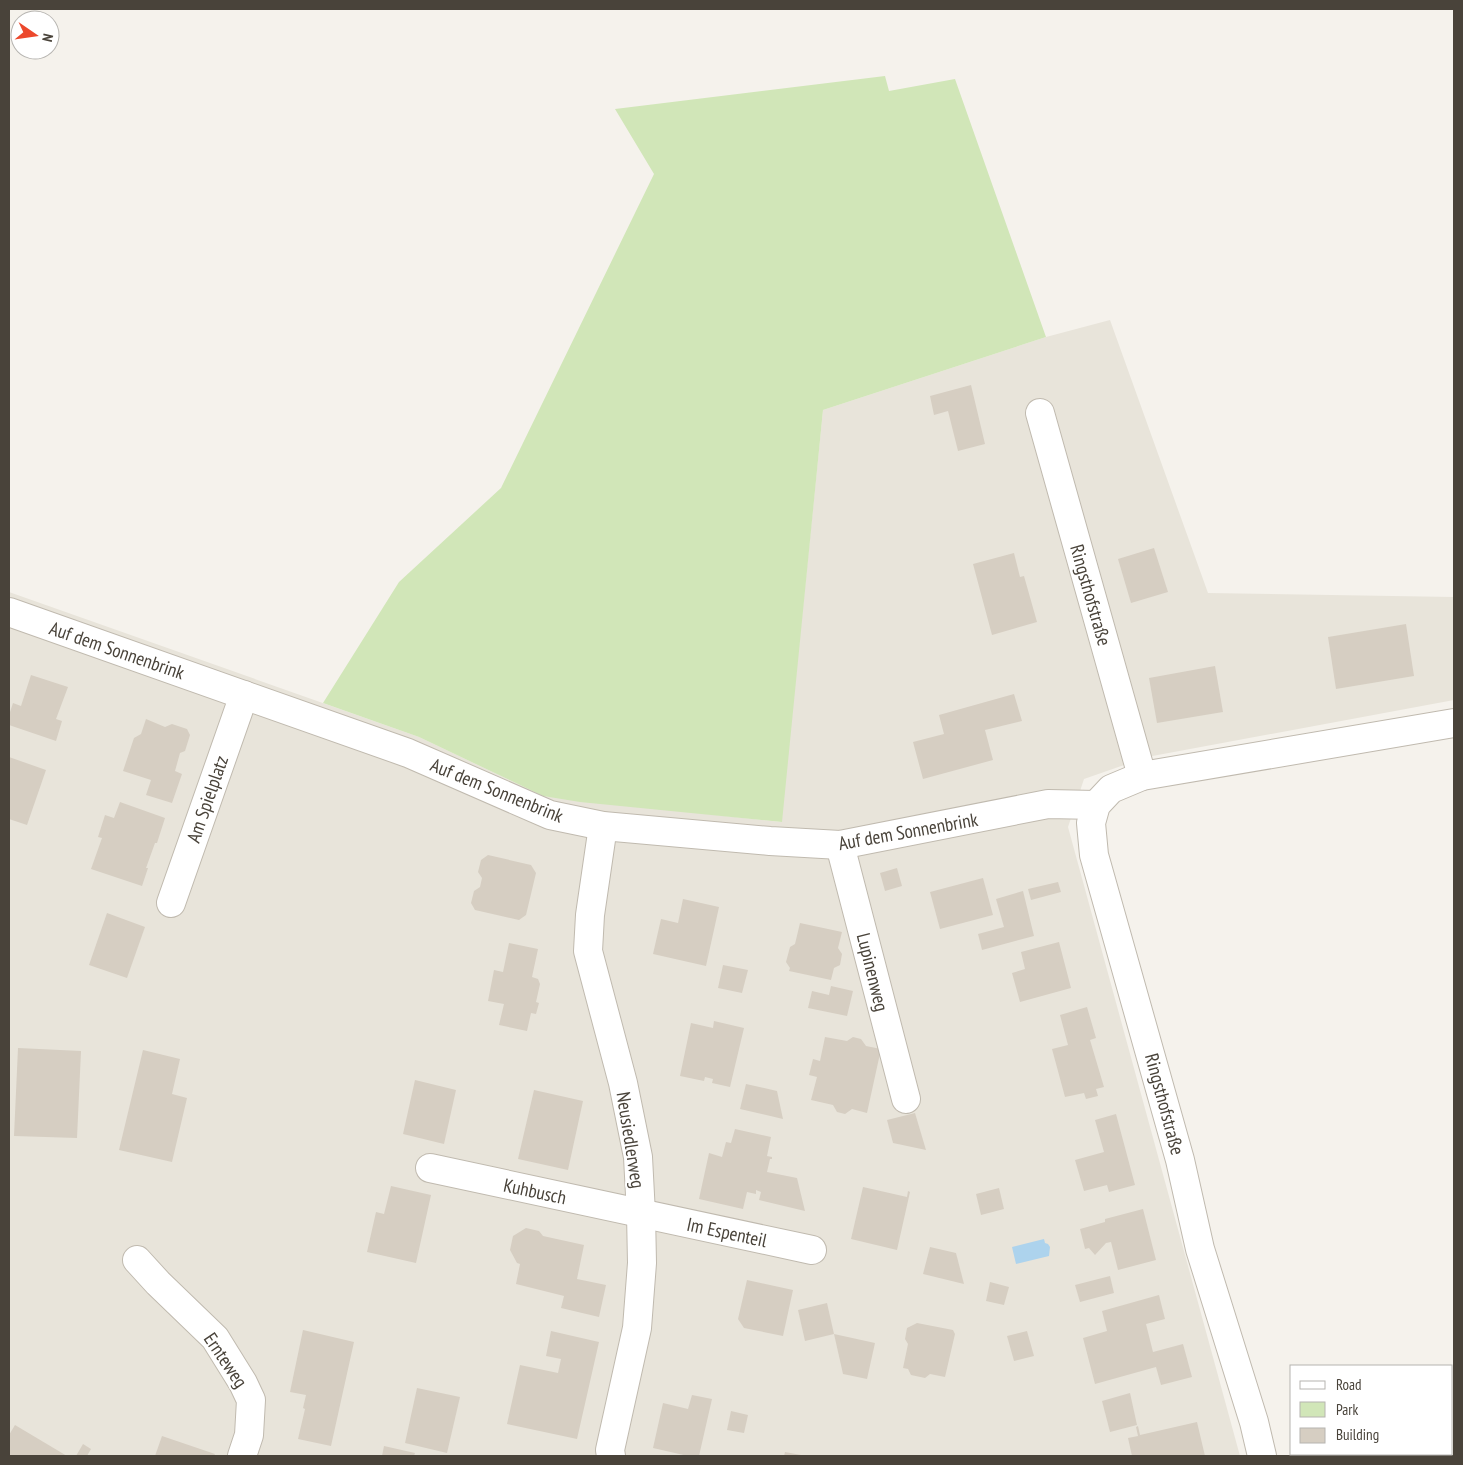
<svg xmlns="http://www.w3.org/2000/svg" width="1463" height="1465" font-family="'PT Sans Narrow',sans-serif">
<rect width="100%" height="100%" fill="#f5f2ec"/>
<!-- residential -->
<path fill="#e8e4da" d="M1110,320L1208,593L1454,597V700L1147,757L1084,779L1068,827L1240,1456H9V592L419,737L543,796L781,822L823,410L1046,337Z"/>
<!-- green -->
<path fill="#d1e6b8" d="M885,76L889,91L955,79L1046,337L823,410L782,822L580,802L543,796L419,737L323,703L399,582L501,488L654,174L615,109Z"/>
<!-- water -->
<path fill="#add3ed" d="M1044,1239L1045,1243L1048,1244L1050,1247L1049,1256L1016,1264L1012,1247Z"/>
<!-- building -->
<g fill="#d6cec2">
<path d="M971,385L985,444L958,451L948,411L934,415L930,396Z"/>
<path d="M1154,548L1168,592L1131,603L1118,559Z"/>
<path d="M1014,553L1020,577L1024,576L1037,622L992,635L973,564Z"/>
<path d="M1406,624L1414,676L1336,689L1328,637Z"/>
<path d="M1215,666L1223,712L1157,723L1149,678Z"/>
<path d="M31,675L68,687L56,719L62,721L56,741L9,725V715L13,703L21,706Z"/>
<path d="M1014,694L1022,721L985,730L993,760L923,779L913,742L944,734L939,715Z"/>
<path d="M146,719L165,727L172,724L187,729L190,735L185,751L180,753L175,771L182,774L172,803L146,795L151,780L123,771L134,738L141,734Z"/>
<path d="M9,757L46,770L27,825L9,819Z"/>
<path d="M120,802L165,818L157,843H155L146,868H148L142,886L91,869L102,838L98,837L105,815L114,818Z"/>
<path d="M488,855L531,865L536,873L526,915L519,920L475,910L471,903L474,891L480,887L482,878L478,872L481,860Z"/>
<path d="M897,868L902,886L885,891L880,873Z"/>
<path d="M983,878L993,915L940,929L930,892Z"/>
<path d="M1058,882L1061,892L1031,900L1028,889Z"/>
<path d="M1023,891L1034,936L982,950L978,934L1004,927L996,899Z"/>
<path d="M683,899L719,907L706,966L653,954L661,919L678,923Z"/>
<path d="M107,913L145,927L127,978L89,965Z"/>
<path d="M800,923L842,932L838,948L842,954L840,965L834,968L831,980L789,971L790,968L786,962L790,947L795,944Z"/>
<path d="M1059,942L1071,988L1020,1002L1012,973L1025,969L1021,952Z"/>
<path d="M509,943L538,949L532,977L538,979L540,984L536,1002L539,1003L536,1014L531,1013L527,1031L499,1025L504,1004L488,1001L494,970L503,972Z"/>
<path d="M723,965L748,970L742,993L718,988Z"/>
<path d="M831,986L853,991L847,1016L808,1008L812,991L829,995Z"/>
<path d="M1087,1007L1096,1038L1090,1040L1104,1087L1096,1089L1098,1096L1086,1099L1084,1093L1065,1097L1052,1049L1068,1045L1060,1015Z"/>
<path d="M714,1021L744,1028L730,1087L712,1083L713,1079L705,1077L704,1081L680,1076L691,1023L713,1028Z"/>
<path d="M825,1037L847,1041L853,1037L861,1039L866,1046L881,1049L867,1113L852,1109L845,1114L837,1112L833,1105L811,1100L817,1077L809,1075L813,1059L820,1061Z"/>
<path d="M18,1048L81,1051L77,1138L14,1136Z"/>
<path d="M143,1050L180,1059L172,1094L187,1098L172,1162L119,1150Z"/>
<path d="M415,1080L456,1090L444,1144L403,1134Z"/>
<path d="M746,1084L777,1091L783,1119L740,1109Z"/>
<path d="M534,1090L583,1101L568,1170L518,1159Z"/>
<path d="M915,1113L926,1150L893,1143L887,1120Z"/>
<path d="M1116,1114L1135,1185L1109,1192L1107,1185L1084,1191L1075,1160L1104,1152L1095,1120Z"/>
<path d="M735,1129L771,1137L767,1156L772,1157V1159H770L767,1172L797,1178L805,1211L759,1200L761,1192L756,1190V1194L747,1192L743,1209L699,1199L709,1153L722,1157L726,1142L731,1143Z"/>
<path d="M391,1186L431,1195L416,1263L367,1252L376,1212L384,1214Z"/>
<path d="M863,1187L907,1197L908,1191L910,1192L897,1250L851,1239Z"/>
<path d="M999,1188L1004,1209L981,1215L976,1194Z"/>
<path d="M1143,1209L1156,1260L1118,1270L1111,1242L1106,1243L1095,1255L1089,1248L1085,1249L1080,1229L1105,1222V1219Z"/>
<path d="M526,1228L539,1231L543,1236L584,1245L577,1279L606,1285L599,1317L561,1308L564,1296L516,1284L520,1264L517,1263L510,1250L513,1236Z"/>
<path d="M930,1247L956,1253L964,1284L923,1274Z"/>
<path d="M1110,1276L1114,1293L1080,1302L1075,1285Z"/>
<path d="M747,1280L793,1290L783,1336L744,1328L738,1319Z"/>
<path d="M990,1282L1009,1287L1004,1305L986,1301Z"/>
<path d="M1159,1295L1165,1319L1146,1324L1153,1352L1183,1344L1192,1377L1161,1385L1156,1367L1095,1384L1083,1338L1107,1331L1102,1311Z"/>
<path d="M827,1303L834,1334L805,1341L798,1310Z"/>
<path d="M917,1323L953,1330L955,1334L945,1377L930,1374L925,1378L911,1375L908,1369L903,1368L908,1344L905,1339L907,1328Z"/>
<path d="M303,1330L354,1342L331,1446L298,1439L305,1409L303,1408L306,1395L290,1392Z"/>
<path d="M551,1331L599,1342L577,1439L507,1424L520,1365L558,1373L561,1359L546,1356Z"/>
<path d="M1027,1331L1034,1356L1014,1361L1007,1336Z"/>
<path d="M834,1334L875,1343L867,1379L843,1374Z"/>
<path d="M417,1388L460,1397L447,1453L405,1443Z"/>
<path d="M1130,1393L1137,1425L1110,1432L1102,1401Z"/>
<path d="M692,1395L712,1399L699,1456H688L653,1448L663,1403L688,1409Z"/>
<path d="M731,1411L748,1415L744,1433L727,1430Z"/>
<path d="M1197,1422L1205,1456H1132L1128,1438L1138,1436L1136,1427L1138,1426L1140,1435Z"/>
<path d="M15,1425L67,1456H9V1435Z"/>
<path d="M162,1436L215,1454L214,1456H155Z"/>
<path d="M83,1444L91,1449L87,1456H76Z"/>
<path d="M384,1446L415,1453L414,1456H382Z"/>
<path d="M785,1452L801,1455V1456H784Z"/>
</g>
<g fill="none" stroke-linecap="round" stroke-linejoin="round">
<defs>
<g id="minor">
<path d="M1040,413L1142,776"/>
<path d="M9,612L408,753L550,815L603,826L770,841L840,845L1048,804L1096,805"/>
<path d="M603,826L590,915L588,951L623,1083L638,1157L641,1214L642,1263L637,1328L610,1450L611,1456"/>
<path d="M840,845L906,1099"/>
<path d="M171,903L244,695"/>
<path d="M430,1168L812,1250"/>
<path d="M137,1260L158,1283L215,1338L243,1383L251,1400L249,1435L242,1456"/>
<path d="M1262,1456L1254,1422L1200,1249L1180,1160L1094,855L1091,823L1096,805L1111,789L1142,776L1454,723"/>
</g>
</defs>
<!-- minor casing -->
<use href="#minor" stroke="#c0baaf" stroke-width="30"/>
<!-- minor -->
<use href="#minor" stroke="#fff" stroke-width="28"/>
</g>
<g text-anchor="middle" stroke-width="4" stroke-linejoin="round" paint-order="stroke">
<!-- street labels -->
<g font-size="19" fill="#49433a" stroke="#fff">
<text transform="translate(1091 595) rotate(74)" y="7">Ringsthofstraße</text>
<text transform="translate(117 650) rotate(19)" y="7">Auf dem Sonnenbrink</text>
<text transform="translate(497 790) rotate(22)" y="7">Auf dem Sonnenbrink</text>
<text transform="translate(207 799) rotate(-71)" y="7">Am Spielplatz</text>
<text transform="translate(908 831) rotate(-10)" y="7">Auf dem Sonnenbrink</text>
<text transform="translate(873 972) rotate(76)" y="7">Lupinenweg</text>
<text transform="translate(1165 1104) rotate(75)" y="7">Ringsthofstraße</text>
<text transform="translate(631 1140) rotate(81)" y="7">Neusiedlerweg</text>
<text transform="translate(535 1191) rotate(12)" y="7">Kuhbusch</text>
<text transform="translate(727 1232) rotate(12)" y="7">Im Espenteil</text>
<text transform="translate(226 1360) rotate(56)" y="7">Ernteweg</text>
</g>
</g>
<!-- border -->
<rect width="1463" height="1465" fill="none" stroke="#49433a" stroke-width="20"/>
<!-- legend -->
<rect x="1290" y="1365" width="162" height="90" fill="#ffffff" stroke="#b6b4b0"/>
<rect x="1300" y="1381" width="25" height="8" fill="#ffffff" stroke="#b6b4b0"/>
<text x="1336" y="1390" font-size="15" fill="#49433a">Road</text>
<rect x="1300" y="1402" width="25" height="15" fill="#d1e6b8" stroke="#b6b4b0"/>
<text x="1336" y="1415" font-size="15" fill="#49433a">Park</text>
<rect x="1300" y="1428" width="25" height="15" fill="#d6cec2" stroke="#b6b4b0"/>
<text x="1336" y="1440" font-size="15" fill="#49433a">Building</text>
<!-- north arrow -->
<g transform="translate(35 35) rotate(103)"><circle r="24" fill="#ffffff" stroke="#b6b4b0"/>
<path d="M0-4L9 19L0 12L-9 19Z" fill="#ec482c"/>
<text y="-8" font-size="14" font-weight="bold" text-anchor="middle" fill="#49433a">N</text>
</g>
</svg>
